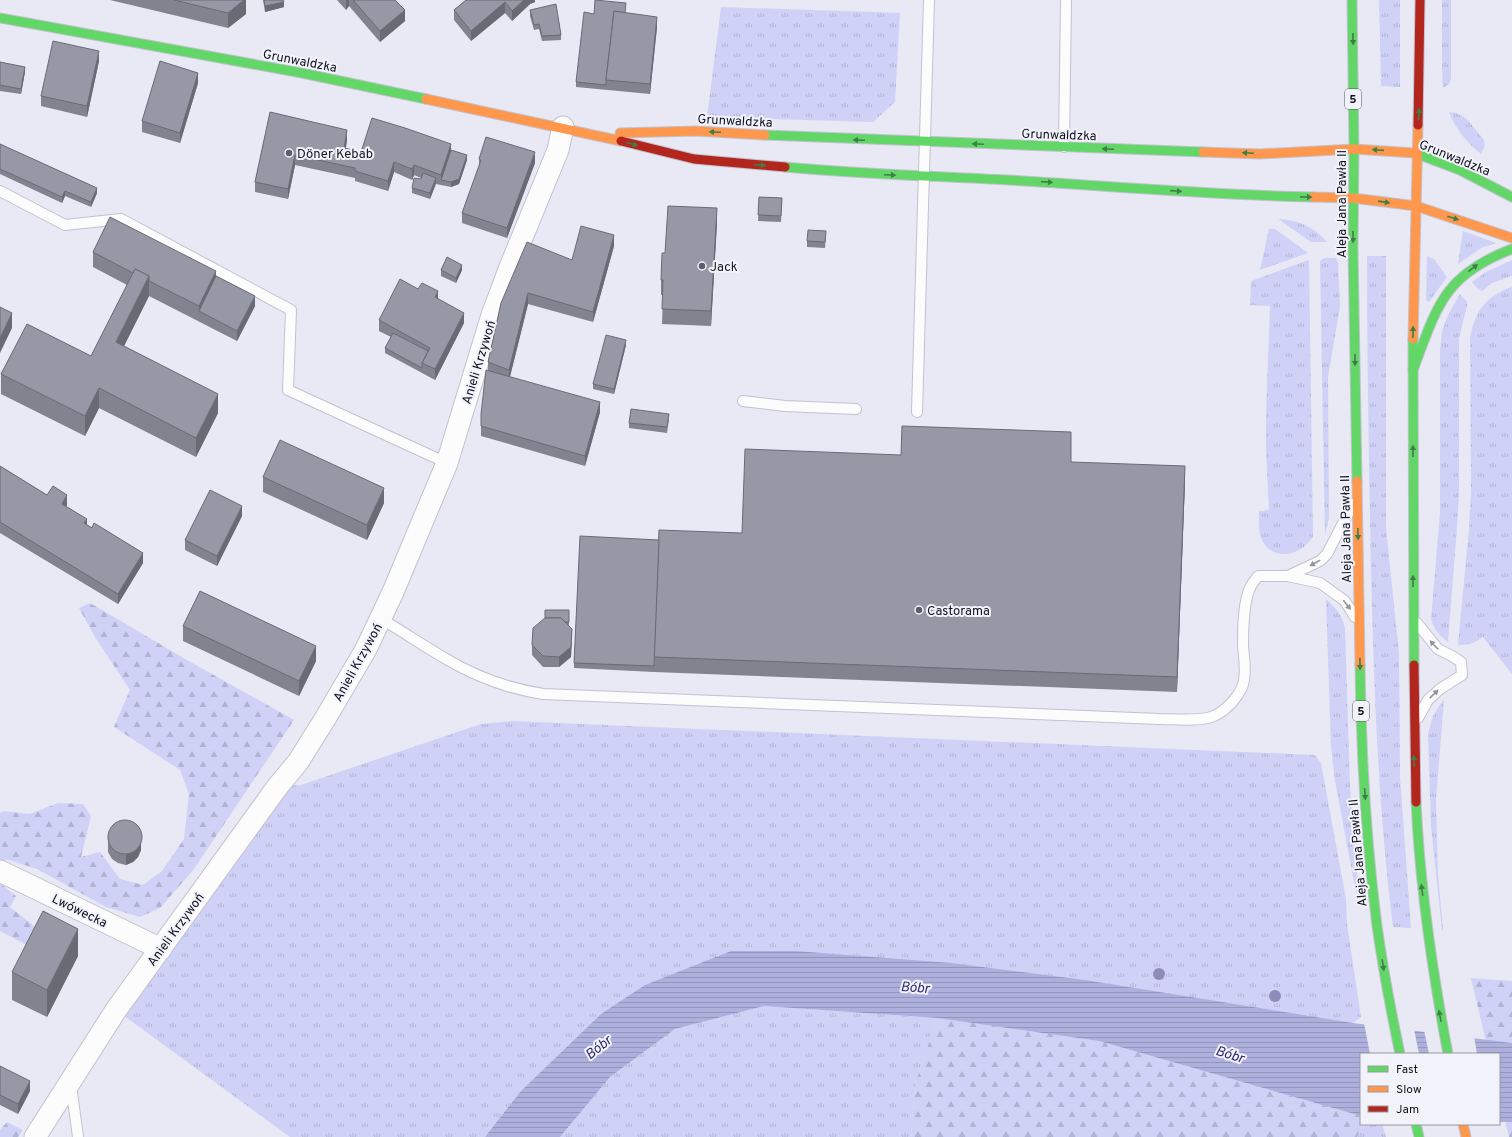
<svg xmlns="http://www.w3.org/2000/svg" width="1512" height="1137" font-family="Overpass,sans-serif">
<defs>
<pattern id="grass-tufts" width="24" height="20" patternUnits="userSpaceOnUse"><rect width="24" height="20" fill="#cfd1f7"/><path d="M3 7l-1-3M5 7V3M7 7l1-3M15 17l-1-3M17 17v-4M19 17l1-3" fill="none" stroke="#b1b3d3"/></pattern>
<pattern id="forest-firs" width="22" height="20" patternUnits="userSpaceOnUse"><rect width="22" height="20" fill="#cfd1f7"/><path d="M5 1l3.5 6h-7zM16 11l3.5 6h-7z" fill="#b1b3d3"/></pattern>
<pattern id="water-rules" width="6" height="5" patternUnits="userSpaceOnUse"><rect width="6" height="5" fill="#adb0dc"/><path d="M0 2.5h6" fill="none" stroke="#9496bc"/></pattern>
</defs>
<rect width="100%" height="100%" fill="#e8e9f4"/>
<!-- grass -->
<g fill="url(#grass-tufts)">
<path d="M1379,0H1400V87L1381,86Z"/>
<path d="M1442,0H1451V79L1449,84L1443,88L1442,68Z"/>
<path d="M721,7L900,13L895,102L873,122L707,117Z"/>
<path d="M1449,112L1456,113L1466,118L1484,140L1485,146L1481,154C1467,143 1455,128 1449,112Z"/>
<path d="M1278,219C1298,220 1313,226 1327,242H1311Z"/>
<path d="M1269,229H1275L1308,253L1260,270Z"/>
<path d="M1463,231L1496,243L1483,247L1458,264Z"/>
<path d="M1367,256H1386V528L1399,653L1400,777L1411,928L1393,927C1378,808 1374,690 1371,570C1369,466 1367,361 1367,256Z"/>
<path d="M1427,256L1434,259L1447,277L1429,302L1426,300Z"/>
<path d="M1324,258H1336L1338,263L1340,307L1328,377L1329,518L1325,535L1320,261Z"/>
<path d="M1309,260L1313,537C1309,542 1305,547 1299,550C1287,557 1270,555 1263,542C1258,533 1259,521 1259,511L1269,510L1266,452V413L1270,306L1250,305L1251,281Z"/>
<path d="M1512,260V276L1492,283L1482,291L1478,289L1472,282L1486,272Z"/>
<path d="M1512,287V674L1483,637C1475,643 1469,645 1458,645L1469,529L1471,493L1470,339C1474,313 1485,296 1512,287Z"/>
<path d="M1460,294L1467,302V306L1459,338V494L1457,527L1448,642C1439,635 1434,630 1431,619L1440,513V350L1442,331L1448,315Z"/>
<path d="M1326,599C1336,608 1342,615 1345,628L1350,787L1359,897L1357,898L1335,781L1331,747Z"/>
<path d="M1444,700L1436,799L1438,874L1443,930H1442L1431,826L1428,734L1433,716L1439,706Z"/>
<path d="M512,721L1315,755L1321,763L1346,899L1347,924L1361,1017L1353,1023L796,951L520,1092L485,1137H290L116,1010L278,786L301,785L481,724Z"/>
<path d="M764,1006L937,1018L915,1084L911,1137H560L610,1077L675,1029Z"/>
<path d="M1362,1124H1382L1386,1137H1357Z"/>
</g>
<!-- forest -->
<g fill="url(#forest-firs)">
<path d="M90,603L187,660L294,720L194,869L160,908L140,917L106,907L37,869L6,859L0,872V813L3,811L30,814L58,803L83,804L91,816L81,857L100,852L120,879L143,885L162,871L184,839L189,794L180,770L114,727L130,690L95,637L79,608Z"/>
<path d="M0,883L16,896L10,907L39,930L29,946L0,931Z"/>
<path d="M1471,978L1512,981V1137H1509L1499,1096V1054H1489Z"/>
<path d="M937,1018L1099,1041L1361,1116V1124H1362L1357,1137H911L915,1084Z"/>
<path d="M7,1122L23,1130L18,1137H0V1130Z"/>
</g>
<!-- water -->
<path fill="url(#water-rules)" d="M731,951H796L951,963L1085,980L1353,1023L1512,1043V1122H1499V1054H1361V1116L1099,1041L937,1018L764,1006L675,1029L610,1077L560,1137H485L520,1092L601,1014L645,985Z"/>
<!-- pier -->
<g fill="#e8e9f4">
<path d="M1364,1023L1414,1029L1419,1054H1370Z"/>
<path d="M1424,1030L1474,1036L1477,1054H1429Z"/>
</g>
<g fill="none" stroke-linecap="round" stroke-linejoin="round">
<defs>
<g id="lane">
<path d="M1064,147L1066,0"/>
<path d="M0,191L65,225L121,219L291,310L288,390L447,463"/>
<path d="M743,401L785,406L856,409"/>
<path d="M917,412L929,0"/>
<path d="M1288,576L1320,561L1327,554L1353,504"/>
<path d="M381,619C404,632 425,647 448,660C477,677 511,689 543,694L1159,719C1174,719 1199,722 1214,716C1227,710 1242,694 1244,680C1246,669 1244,657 1243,646C1243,630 1243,600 1251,586C1253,582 1256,579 1258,576H1288L1320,583L1345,601L1355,617"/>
<path d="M1417,623L1438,649L1452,656L1461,662L1462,675L1440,689L1428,700L1418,718"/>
<path d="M71,1085L78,1137"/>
</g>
<g id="street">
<path d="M0,871L161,949"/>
<path d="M35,1137L116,1010L278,786L298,762L325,719L366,649L393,592L447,463L492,315L510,267L558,150L563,127"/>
</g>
<g id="fast">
<path d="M1352,0L1354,149L1353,248L1357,481"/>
<path d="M0,18L302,73L426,99"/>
<path d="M765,135L1203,152"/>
<path d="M1415,153L1460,170L1512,197"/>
<path d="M785,167C860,174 934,176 1008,180C1110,186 1211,195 1313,197"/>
<path d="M1413,339L1414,665"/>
<path d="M1413,370C1437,307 1443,275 1512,249"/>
<path d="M1360,665C1361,752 1366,840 1377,926C1383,969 1391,1011 1400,1054"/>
<path d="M1416,802C1420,887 1432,970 1448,1054"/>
<path d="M1416,1124L1419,1137"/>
</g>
<g id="slow">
<path d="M426,99L621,141"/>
<path d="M620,133L696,131L765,135"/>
<path d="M1203,152L1260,154L1354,149L1415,153"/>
<path d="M1313,197L1353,198L1416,206L1512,238"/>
<path d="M1413,339L1418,125"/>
<path d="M1357,481L1360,665"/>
<path d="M1463,1124L1466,1137"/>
</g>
<g id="jam">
<path d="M1418,125L1420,0"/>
<path d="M621,141L694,159L785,167"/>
<path d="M1414,665L1416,802"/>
</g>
</defs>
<!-- lane casing -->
<use href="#lane" stroke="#c2c2ce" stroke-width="12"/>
<!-- street casing -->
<use href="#street" stroke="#c2c2ce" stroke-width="23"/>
<!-- fast casing -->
<use href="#fast" stroke="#c2c2ce" stroke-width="11"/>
<!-- slow casing -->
<use href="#slow" stroke="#c2c2ce" stroke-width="11"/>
<!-- jam casing -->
<use href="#jam" stroke="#c2c2ce" stroke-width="11"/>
<!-- lane -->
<use href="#lane" stroke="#fcfcfd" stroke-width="10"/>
<!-- street -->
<use href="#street" stroke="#fcfcfd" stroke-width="21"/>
<!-- fast -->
<use href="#fast" stroke="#63d668" stroke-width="9"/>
<!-- slow -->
<use href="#slow" stroke="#ff974d" stroke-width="9"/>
<!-- jam -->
<use href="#jam" stroke="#b3261e" stroke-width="9"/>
</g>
<!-- trees -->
<g fill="#8e8db9">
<circle cx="1159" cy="974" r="6"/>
<circle cx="1275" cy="996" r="6"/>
</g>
<!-- wall -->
<g fill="#82838f">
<path d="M110,0H246V14L228,28Z"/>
<path d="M263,0H283L284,7L265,12Z"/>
<path d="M337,0H395L405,21L380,42L349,6L346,10Z"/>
<path d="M466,0H535V2L530,4L512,21L505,13L471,41L454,20V10Z"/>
<path d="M530,10L561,35V40L542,41L539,29L534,30L530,16Z"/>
<path d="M626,13L657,27L650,94L576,87V82L594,14Z"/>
<path d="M99,61L87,117L41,106V96Z"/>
<path d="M0,62L25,72L21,94L0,91Z"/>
<path d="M198,83L180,143L142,132V121Z"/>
<path d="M270,112L347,140L346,148L361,152L451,150L467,160L459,184L451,187L436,184L430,199L412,193V188L421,179V178L414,175L412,180L394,172L388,191L355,181V178L295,165L288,199L255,192V182Z"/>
<path d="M0,144L97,193L91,207L65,196L62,203L0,174Z"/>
<path d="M479,159L535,163L507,238L462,223V213L479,168Z"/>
<path d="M759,197L782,198L781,222L758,221Z"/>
<path d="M717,223L711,326L662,324L663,295H661V280L665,253Z"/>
<path d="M826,236L825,248L807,247V241Z"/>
<path d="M614,246L593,322L528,304L510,377L600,412L585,466L481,436V414L488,370V362L501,303L572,260Z"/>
<path d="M93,252L216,276L255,306L237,341L149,296L124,346L218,413L196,457L99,408L85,436L1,394V374L91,356L127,285L93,267Z"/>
<path d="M441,270H462L456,283L441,276Z"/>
<path d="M438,299L464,323L435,380L385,353V348L391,337L379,331V320Z"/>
<path d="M626,345L614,394L593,389V384Z"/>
<path d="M669,419L667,433L629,428V423Z"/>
<path d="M1071,447V462L1185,481L1177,692L654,672V666V672L574,668V663L659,540L742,533L901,455Z"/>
<path d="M0,466L47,495L67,505L66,507L87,525L143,563L118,604L0,533Z"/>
<path d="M263,477L384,503L367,540L263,492Z"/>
<path d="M242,516L217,566L185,550V540Z"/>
<path d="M569,610V626L572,640L571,657L559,667H543L532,655V645Z"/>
<path d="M183,626L316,661L299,696L183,641Z"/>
<path d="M108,835L141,850L138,857L133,862L126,865L118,863L112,859L108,852Z"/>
<path d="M78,956L47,1017L12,1000V972Z"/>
<path d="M0,1066L30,1091L18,1114L0,1105Z"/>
</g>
<!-- shaded-wall -->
<g fill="#6a6a74">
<path d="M244,0H246V14L228,28V13Z"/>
<path d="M346,0H349V6L346,10Z"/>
<path d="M524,0H535V2L530,4L512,21V11Z"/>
<path d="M284,2V7L265,12V6Z"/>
<path d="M505,2V13L471,41V31Z"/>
<path d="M405,10V21L380,42V31Z"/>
<path d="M657,17V27L650,94V84Z"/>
<path d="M99,51V61L87,117V106Z"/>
<path d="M25,67V72L21,94V89Z"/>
<path d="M198,73V83L180,143V133Z"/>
<path d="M347,130V140L344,158V148Z"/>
<path d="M451,144V155L441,180V185V175Z"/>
<path d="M535,152V163L507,238V228Z"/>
<path d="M295,155V165L288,199V189Z"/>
<path d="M467,155V160L459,184L451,187V182Z"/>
<path d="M394,162V172L388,191V181Z"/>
<path d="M414,165V175L412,180V169Z"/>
<path d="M436,178V183L430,199V193Z"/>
<path d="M97,188V193L91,207V202Z"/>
<path d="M65,191V196L62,203V197Z"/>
<path d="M717,208V223L711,326V311Z"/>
<path d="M614,235V246L593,322V312Z"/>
<path d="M462,265V270L456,283V278Z"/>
<path d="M216,271V287L199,311V306Z"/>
<path d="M149,276V296L116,362V342Z"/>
<path d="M438,291V301L435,297Z"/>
<path d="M528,293V304L509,380V370Z"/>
<path d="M255,296V306L237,341V331Z"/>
<path d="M12,313V328L0,353V338Z"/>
<path d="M464,313V323L435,380V369Z"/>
<path d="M626,340V345L614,394V389Z"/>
<path d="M99,388V408L85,436V416Z"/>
<path d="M218,394V413L196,457V438Z"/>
<path d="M600,402V412L585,466V456Z"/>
<path d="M1185,466V481L1177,692V677Z"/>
<path d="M384,488V503L367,540V525Z"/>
<path d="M67,495V505L62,514V504Z"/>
<path d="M242,506V516L217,566V556Z"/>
<path d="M87,519V529L84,523Z"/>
<path d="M143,553V563L118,604V594Z"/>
<path d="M572,629L571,657L559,667V657Z"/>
<path d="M316,646V661L299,696V681Z"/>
<path d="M141,840V850L138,857L133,862L126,865V854Z"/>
<path d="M78,929V956L47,1017V990Z"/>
<path d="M30,1081V1091L18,1114V1104Z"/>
</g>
<!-- building -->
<g fill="#9798a6" stroke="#6a6a74">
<path d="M174,0H244L228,13Z"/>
<path d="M264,0H283L284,2L265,6Z"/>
<path d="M353,0H395L405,10L380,31Z"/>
<path d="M466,0H524L512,11L505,2L471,31L454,10Z"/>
<path d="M595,0L626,3L625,13L614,11L606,80V85L576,82L584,12L594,14Z"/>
<path d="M556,4L561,35L542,36L539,24L534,25L530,10Z"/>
<path d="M614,11L657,17L650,84L606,80Z"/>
<path d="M53,41L99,51L87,106L41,96Z"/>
<path d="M160,61L198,73L180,133L142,121Z"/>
<path d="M0,62L25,67L21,89L0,85Z"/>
<path d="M270,112L347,130L344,148L361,152L372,118L405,128L451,144L441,175L414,165L412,169L394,162L388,181L355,171V168L295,155L288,189L255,182Z"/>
<path d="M486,137L535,152L507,228L462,213L481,160L479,159Z"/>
<path d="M0,144L97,188L91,202L65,191L62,197L0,169Z"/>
<path d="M451,150L467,155L459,179L451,182L441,180Z"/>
<path d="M423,173L436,178L430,193L412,188L414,178L421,179Z"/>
<path d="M759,197L782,198L781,216L758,215Z"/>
<path d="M668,206L717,208L711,311L662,309L663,280H661L662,253H665Z"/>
<path d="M110,217L216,271L199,306L149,281V276L135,269L133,273L93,252Z"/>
<path d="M581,226L614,235L593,312L528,293L509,370L488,362L501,303L527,242L572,260Z"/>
<path d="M808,230L826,231L825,242L807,241Z"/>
<path d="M447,257L462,265L456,278L441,270Z"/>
<path d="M135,269L149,276L116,342L218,394L196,438L99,388L85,416L1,374L27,324L91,356Z"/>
<path d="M216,276L255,296L237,331L199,311Z"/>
<path d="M400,279L418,289L422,283L438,291L435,297L464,313L435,369L422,363L430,348L379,320Z"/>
<path d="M0,307L12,313L0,338Z"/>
<path d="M393,333L428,351L422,363V368L385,348Z"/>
<path d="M606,335L626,340L614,389L593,384Z"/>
<path d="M486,370L600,402L585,456L481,426V414Z"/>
<path d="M631,409L669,414L667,427L629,423Z"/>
<path d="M902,426L1071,432V462L1185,466L1177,677L654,657L659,530L742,533L745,449L901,455Z"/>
<path d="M280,440L384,488L367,525L263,477Z"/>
<path d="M0,466L47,495L53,486L67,495L62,504L87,519L84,523L92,528L94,523L143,553L118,594L0,522Z"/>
<path d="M210,490L242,506L217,556L185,540Z"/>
<path d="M580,536L659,540L654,666L574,663Z"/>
<path d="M200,591L316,646L299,681L183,626Z"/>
<path d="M545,610H569V622H565L561,618H545Z"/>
<path d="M545,618H561L572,629L571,647L559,657L543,656L532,645L533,628Z"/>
<circle cx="125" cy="837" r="17"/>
<path d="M43,911L78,929L47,990L12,972Z"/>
<path d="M0,1066L30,1081L18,1104L0,1095Z"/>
</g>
<!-- one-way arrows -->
<defs><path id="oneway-solid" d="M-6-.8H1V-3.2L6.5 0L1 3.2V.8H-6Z"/></defs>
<g fill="#3f7e47">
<use href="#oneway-solid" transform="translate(1353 39) rotate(89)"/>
<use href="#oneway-solid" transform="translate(1419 114) rotate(-88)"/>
<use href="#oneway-solid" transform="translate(715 132) rotate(-177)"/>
<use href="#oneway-solid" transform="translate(859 140) rotate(-178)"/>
<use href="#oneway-solid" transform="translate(632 144) rotate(15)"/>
<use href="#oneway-solid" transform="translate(978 144) rotate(-178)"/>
<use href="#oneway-solid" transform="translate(1108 149) rotate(-178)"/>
<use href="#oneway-solid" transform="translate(1378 150) rotate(-176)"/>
<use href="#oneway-solid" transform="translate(1248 153) rotate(-178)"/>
<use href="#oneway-solid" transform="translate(760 165) rotate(5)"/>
<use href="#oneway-solid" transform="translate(890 175) rotate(3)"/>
<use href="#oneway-solid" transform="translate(1047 182) rotate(4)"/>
<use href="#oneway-solid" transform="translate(1176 191) rotate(4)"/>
<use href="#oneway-solid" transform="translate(1306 197) rotate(1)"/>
<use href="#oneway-solid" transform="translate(1384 202) rotate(8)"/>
<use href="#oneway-solid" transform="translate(1453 218) rotate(17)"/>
<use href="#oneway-solid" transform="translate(1353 237) rotate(90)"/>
<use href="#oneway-solid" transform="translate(1473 268) rotate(-38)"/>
<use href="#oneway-solid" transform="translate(1413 332) rotate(-89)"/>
<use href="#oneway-solid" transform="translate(1355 360) rotate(89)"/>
<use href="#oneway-solid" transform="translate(1413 451) rotate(-90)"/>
<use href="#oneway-solid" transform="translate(1358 534) rotate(89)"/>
<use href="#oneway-solid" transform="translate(1413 581) rotate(-90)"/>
<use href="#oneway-solid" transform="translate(1360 664) rotate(89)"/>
<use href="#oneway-solid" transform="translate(1414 761) rotate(-91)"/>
<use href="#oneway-solid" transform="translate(1365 794) rotate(86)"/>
<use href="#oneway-solid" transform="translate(1422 890) rotate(-97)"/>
<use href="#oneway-solid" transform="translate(1383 965) rotate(81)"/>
<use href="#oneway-solid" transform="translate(1440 1016) rotate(-101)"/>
</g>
<g fill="#939399">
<use href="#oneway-solid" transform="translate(1315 563) rotate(151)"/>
<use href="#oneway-solid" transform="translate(1347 605) rotate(52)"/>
<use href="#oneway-solid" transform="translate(1434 645) rotate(-134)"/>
<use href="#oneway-solid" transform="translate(1434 694) rotate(-44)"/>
</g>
<!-- markers -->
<g fill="#5d5e69" stroke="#f2f3fa" stroke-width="1.5">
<circle cx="289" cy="153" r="4"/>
<circle cx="702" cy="266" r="4"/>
<circle cx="919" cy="610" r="4"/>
</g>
<g text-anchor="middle" stroke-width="4" stroke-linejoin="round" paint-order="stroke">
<!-- shield labels -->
<g fill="#f2f3fa" stroke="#555660" stroke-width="1">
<rect x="1345" y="89" width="16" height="20" rx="3"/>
<rect x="1353" y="701" width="16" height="20" rx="3"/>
</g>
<g font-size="12" font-weight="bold" fill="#12131e">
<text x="1353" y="103">5</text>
<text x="1361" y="715">5</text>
</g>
<!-- street labels -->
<g font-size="13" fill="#12131e" stroke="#f2f3fa">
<text transform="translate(300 60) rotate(11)" y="5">Grunwaldzka</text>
<text transform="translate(735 120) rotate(3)" y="5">Grunwaldzka</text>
<text transform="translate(1059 134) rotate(2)" y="5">Grunwaldzka</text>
<text transform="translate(1455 157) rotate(22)" y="5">Grunwaldzka</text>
<text transform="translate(1341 204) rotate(-90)" y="5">Aleja Jana Pawła II</text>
<text transform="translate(478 362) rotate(-73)" y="5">Anieli Krzywoń</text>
<text transform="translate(1345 529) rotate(-91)" y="5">Aleja Jana Pawła II</text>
<text transform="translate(357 662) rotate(-61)" y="5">Anieli Krzywoń</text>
<text transform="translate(1357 853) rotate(-95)" y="5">Aleja Jana Pawła II</text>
<text transform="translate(80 910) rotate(26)" y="5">Lwówecka</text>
<text transform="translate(175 929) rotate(-54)" y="5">Anieli Krzywoń</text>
</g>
<!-- poi labels -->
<g font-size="13" fill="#12131e" stroke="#f2f3fa" text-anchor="start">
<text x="297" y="158">Döner Kebab</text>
<text x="710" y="271">Jack</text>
<text x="927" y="615">Castorama</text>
</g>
<!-- water labels -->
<g font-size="14" font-style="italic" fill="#2f2a6f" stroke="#f2f3fa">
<text transform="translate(915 987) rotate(4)" y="5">Bóbr</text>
<text transform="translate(598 1047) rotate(-38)" y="5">Bóbr</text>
<text transform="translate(1230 1054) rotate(17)" y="5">Bóbr</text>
</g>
</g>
<!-- legend -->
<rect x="1360" y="1053" width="140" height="72" fill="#f2f3fa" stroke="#9899a2"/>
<rect x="1368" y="1066" width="20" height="6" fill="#63d668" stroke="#9899a2"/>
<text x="1396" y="1073" font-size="12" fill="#12131e">Fast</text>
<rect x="1368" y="1086" width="20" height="6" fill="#ff974d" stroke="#9899a2"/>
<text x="1396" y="1093" font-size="12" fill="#12131e">Slow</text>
<rect x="1368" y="1106" width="20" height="6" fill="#b3261e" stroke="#9899a2"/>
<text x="1396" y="1113" font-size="12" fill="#12131e">Jam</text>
</svg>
